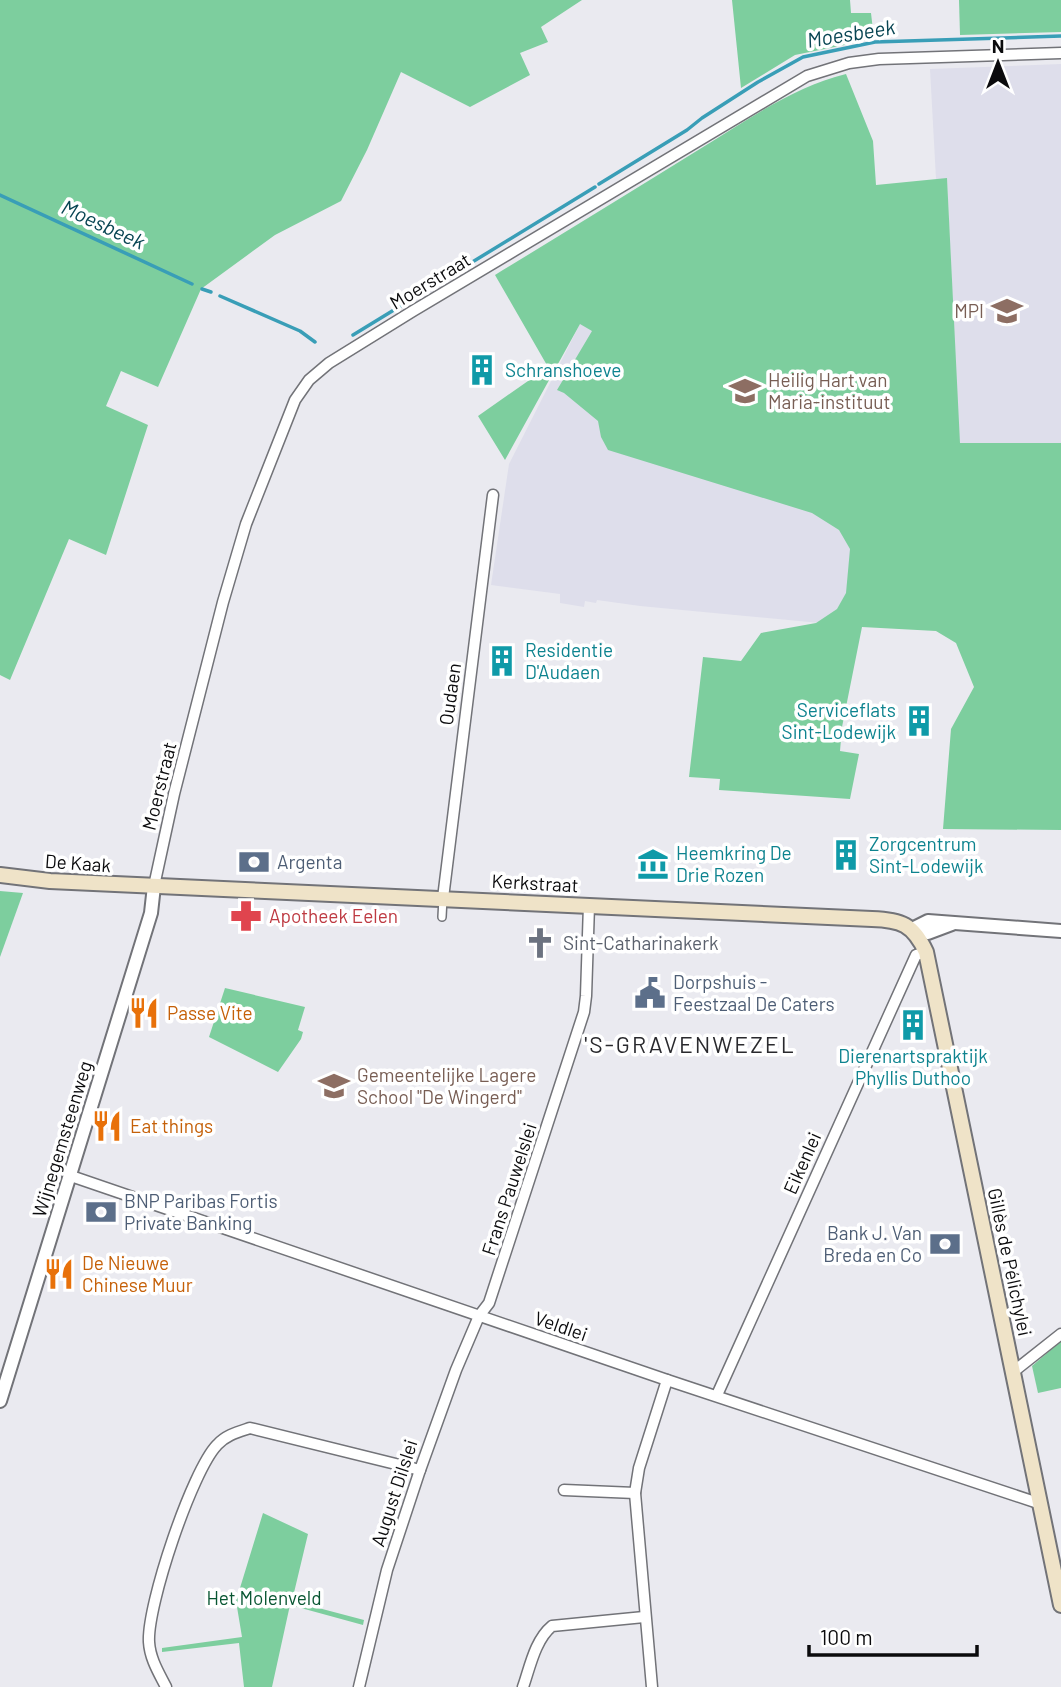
<svg xmlns="http://www.w3.org/2000/svg" width="1061" height="1687" font-family="Barlow,sans-serif">
<rect width="100%" height="100%" fill="#eaeaf0"/>
<!-- built -->
<g fill="#dedeeb">
<path d="M1061,64V443H959L947,179H936L930,69Z"/>
<path d="M812,179L862,627L640,606L597,600L596,603L585,601L584,607L560,603V594L491,585L509,464L583,318Z"/>
</g>
<!-- green -->
<g fill="#7dce9e">
<path d="M0,0H582L541,27L548,42L520,53L530,75L470,107L401,72L367,150L341,201L275,235L201,289L158,387L121,371L106,406L148,425L106,555L69,539L10,680L0,675Z"/>
<path d="M732,0H850L851,13H871L874,39L795,55L741,88Z"/>
<path d="M959,0H1061V32L960,35Z"/>
<path d="M846,74L873,141L876,185L947,178L960,443H1061V830L943,829L951,729L974,687L956,643L936,631L862,627L842,727L840,751L859,754L850,799L719,790L720,779L689,777L703,657L741,661L761,633L816,623L837,609L846,593L850,549L839,530L812,513L608,450L601,437L598,421L564,393L557,390L592,331L580,324L505,460L478,416L548,367L495,275C562,234 629,193 695,152C743,123 792,87 846,74Z"/>
<path d="M0,891L23,893L0,957Z"/>
<path d="M225,988L305,1007L298,1030L303,1032L301,1039L278,1072L209,1037Z"/>
<path d="M1061,1341V1388L1038,1393L1032,1366Z"/>
<path d="M263,1513L308,1534L292,1601L364,1620L363,1625L290,1605L272,1687H244L239,1643L162,1652V1648L242,1637L236,1601Z"/>
</g>
<g fill="none" stroke-linecap="round" stroke-linejoin="round">
<!-- stream -->
<g stroke="#399eb7" stroke-width="3.5">
<path d="M599,184L687,130L702,118L758,82L803,57L875,42L1061,36"/>
<path d="M0,195L192,284"/>
<path d="M202,289L211,292"/>
<path d="M220,296L300,331L315,342"/>
<path d="M353,335L595,187"/>
</g>
<defs>
<path id="pedestrian" d="M442,917L443,898"/>
<g id="minor">
<path d="M154,886L174,794L223,602L246,524L295,400L309,380L329,363L413,311L807,76L849,63L879,59L1061,53"/>
<path d="M443,898L493,495"/>
<path d="M71,1176L667,1380L1041,1504"/>
<path d="M1013,1372L1061,1334"/>
<path d="M717,1395L916,955L926,952"/>
<path d="M564,1490L635,1493"/>
<path d="M166,1687C159,1673 150,1659 149,1642C147,1605 192,1471 217,1445C226,1435 238,1432 250,1428L420,1470"/>
<path d="M359,1687L387,1570L420,1470L456,1370L479,1316L489,1303L584,1012L586,996L589,905"/>
<path d="M523,1687C530,1667 535,1640 552,1626L644,1617"/>
<path d="M652,1687L635,1493L639,1468L667,1380"/>
</g>
<g id="tertiary">
<path d="M912,929L928,921L1061,931"/>
<path d="M912,929L928,933L952,924"/>
<path d="M0,1401L151,913L154,886"/>
</g>
<path id="secondary" d="M0,875L50,881L872,919C901,920 913,924 926,952L1061,1605"/>
</defs>
<!-- pedestrian casing -->
<use href="#pedestrian" stroke="#727378" stroke-width="10"/>
<!-- minor casing -->
<use href="#minor" stroke="#727378" stroke-width="13"/>
<!-- tertiary casing -->
<use href="#tertiary" stroke="#727378" stroke-width="16"/>
<!-- secondary casing -->
<use href="#secondary" stroke="#727378" stroke-width="18"/>
<!-- pedestrian -->
<use href="#pedestrian" stroke="#fff" stroke-width="7"/>
<!-- minor -->
<use href="#minor" stroke="#fff" stroke-width="10"/>
<!-- tertiary -->
<use href="#tertiary" stroke="#fff" stroke-width="12"/>
<!-- secondary -->
<use href="#secondary" stroke="#efe3c8" stroke-width="14"/>
</g>
<!-- icons -->
<defs>
<symbol id="school-bare" viewBox="-9 -9 18 18"><path d="M0-5L7-2L0 1L-7-2ZM-4 1L0 2.5L4 1V4Q0 6-4 4Z" fill="#8d6e63" stroke="#fff" stroke-width="2.5" paint-order="stroke"/></symbol>
<symbol id="building-bare" viewBox="-9 -9 18 18"><path d="M-4-6H4V6H1V3H-1V6H-4ZM-2.5-4.3h1.7v1.8h-1.7ZM.8-4.3h1.7v1.8H.8ZM-2.5-1h1.7V.8h-1.7ZM.8-1h1.7V.8H.8Z" fill="#0f9aa8" stroke="#fff" stroke-width="2.5" paint-order="stroke"/></symbol>
<symbol id="bank-bare" viewBox="-9 -9 18 18"><path d="M-6-4H6V4H-6ZM0-2.3a2.3 2.3 0 1 0 0 4.6a2.3 2.3 0 1 0 0-4.6Z" fill="#5c6f8a" stroke="#fff" stroke-width="2.5" paint-order="stroke"/></symbol>
<symbol id="museum-bare" viewBox="-9 -9 18 18"><path d="M0-6L6-3V-2H-6V-3ZM-5-1h2V3h-2ZM-1-1h2V3h-2ZM3-1h2V3H3ZM-6 4H6V6H-6Z" fill="#0f9aa8" stroke="#fff" stroke-width="2.5" paint-order="stroke"/></symbol>
<symbol id="pharmacy-bare" viewBox="-9 -9 18 18"><path d="M-2-6h4v4h4v4h-4v4h-4v-4h-4v-4h4Z" fill="#e0444e" stroke="#fff" stroke-width="2.5" paint-order="stroke"/></symbol>
<symbol id="church-bare" viewBox="-9 -9 18 18"><path d="M-1.2-6h2.4v3.5h3.3v2.4h-3.3V6h-2.4V-.1h-3.3v-2.4h3.3Z" fill="#6b7280" stroke="#fff" stroke-width="2.5" paint-order="stroke"/></symbol>
<symbol id="civic-bare" viewBox="-9 -9 18 18"><path d="M-.6-6.5H3V-4.5H.6V-3L4-1V1h2V6H-6V1h2V-1L-.6-3ZM-1.2 2.5V6h2.4V2.5Z" fill="#5c6f8a" stroke="#fff" stroke-width="2.5" paint-order="stroke"/></symbol>
<symbol id="restaurant-bare" viewBox="-9 -9 18 18"><path d="M-5-6h1v4h1v-4h1v4h1v-4h1v5L-1.5 .5V6h-2V.5L-5-1ZM5-6V6H3V1.5H1.5Q1.5-4 5-6Z" fill="#e8710a" stroke="#fff" stroke-width="2.5" paint-order="stroke"/></symbol>
</defs>
<g fill-rule="evenodd">
<use href="#school-bare" x="985" y="289" width="44" height="44"/>
<use href="#building-bare" x="460" y="348" width="44" height="44"/>
<use href="#school-bare" x="723" y="369" width="44" height="44"/>
<use href="#building-bare" x="480" y="639" width="44" height="44"/>
<use href="#building-bare" x="897" y="699" width="44" height="44"/>
<use href="#building-bare" x="824" y="833" width="44" height="44"/>
<use href="#bank-bare" x="232" y="840" width="44" height="44"/>
<use href="#museum-bare" x="631" y="842" width="44" height="44"/>
<use href="#pharmacy-bare" x="224" y="894" width="44" height="44"/>
<use href="#church-bare" x="518" y="921" width="44" height="44"/>
<use href="#civic-bare" x="628" y="971" width="44" height="44"/>
<use href="#restaurant-bare" x="122" y="991" width="44" height="44"/>
<use href="#building-bare" x="891" y="1003" width="44" height="44"/>
<use href="#school-bare" x="312" y="1064" width="44" height="44"/>
<use href="#restaurant-bare" x="85" y="1104" width="44" height="44"/>
<use href="#bank-bare" x="79" y="1190" width="44" height="44"/>
<use href="#bank-bare" x="923" y="1222" width="44" height="44"/>
<use href="#restaurant-bare" x="37" y="1252" width="44" height="44"/>
</g>
<g text-anchor="middle" stroke-width="7" stroke-linejoin="round" paint-order="stroke">
<!-- street labels -->
<g font-size="19" fill="#0b0b0d" stroke="#fff">
<text transform="translate(430 281) rotate(-31)" y="7">Moerstraat</text>
<text transform="translate(450 694) rotate(-82)" y="7">Oudaen</text>
<text transform="translate(159 786) rotate(-76)" y="7">Moerstraat</text>
<text transform="translate(78 863) rotate(4)" y="7">De Kaak</text>
<text transform="translate(535 883) rotate(3)" y="7">Kerkstraat</text>
<text transform="translate(62 1139) rotate(-73)" y="7">Wijnegemsteenweg</text>
<text transform="translate(802 1163) rotate(-66)" y="7">Eikenlei</text>
<text transform="translate(509 1189) rotate(-72)" y="7">Frans Pauwelslei</text>
<text transform="translate(1010 1262) rotate(78)" y="7">Gillès de Pélichylei</text>
<text transform="translate(561 1326) rotate(19)" y="7">Veldlei</text>
<text transform="translate(394 1493) rotate(-72)" y="7">August Dilslei</text>
</g>
<!-- education labels -->
<g font-size="19" fill="#785e54" stroke="#fff" text-anchor="start">
<text x="984" y="318" text-anchor="end">MPI</text>
<text x="768" y="387">Heilig Hart van<tspan x="768" dy="22">Maria-instituut</tspan></text>
<text x="357" y="1082">Gemeentelijke Lagere<tspan x="357" dy="22">School "De Wingerd"</tspan></text>
</g>
<!-- culture labels -->
<g font-size="19" fill="#0d838f" stroke="#fff" text-anchor="start">
<text x="505" y="377">Schranshoeve</text>
<text x="525" y="657">Residentie<tspan x="525" dy="22">D'Audaen</tspan></text>
<text x="896" y="717" text-anchor="end">Serviceflats<tspan x="896" dy="22">Sint-Lodewijk</tspan></text>
<text x="869" y="851">Zorgcentrum<tspan x="869" dy="22">Sint-Lodewijk</tspan></text>
<text x="676" y="860">Heemkring De<tspan x="676" dy="22">Drie Rozen</tspan></text>
<text x="913" y="1063" text-anchor="middle">Dierenartspraktijk<tspan x="913" dy="22">Phyllis Duthoo</tspan></text>
</g>
<!-- service labels -->
<g font-size="19" fill="#4e5e75" stroke="#fff" text-anchor="start">
<text x="277" y="869">Argenta</text>
<text x="673" y="989">Dorpshuis -<tspan x="673" dy="22">Feestzaal De Caters</tspan></text>
<text x="124" y="1208">BNP Paribas Fortis<tspan x="124" dy="22">Private Banking</tspan></text>
<text x="922" y="1240" text-anchor="end">Bank J. Van<tspan x="922" dy="22">Breda en Co</tspan></text>
</g>
<!-- health labels -->
<g font-size="19" fill="#be3a42" stroke="#fff" text-anchor="start">
<text x="269" y="923">Apotheek Eelen</text>
</g>
<!-- worship labels -->
<g font-size="19" fill="#5b616d" stroke="#fff" text-anchor="start">
<text x="563" y="950">Sint-Catharinakerk</text>
</g>
<!-- food labels -->
<g font-size="19" fill="#c56008" stroke="#fff" text-anchor="start">
<text x="167" y="1020">Passe Vite</text>
<text x="130" y="1133">Eat things</text>
<text x="82" y="1270">De Nieuwe<tspan x="82" dy="22">Chinese Muur</tspan></text>
</g>
<!-- park labels -->
<g font-size="19" fill="#085632" stroke="#fff">
<text x="264" y="1605">Het Molenveld</text>
</g>
<!-- water labels -->
<g font-size="21" font-style="italic" fill="#084553" stroke="#fff">
<text transform="translate(851 34) rotate(-9)" y="7">Moesbeek</text>
<text transform="translate(103 225) rotate(25)" y="7">Moesbeek</text>
</g>
<!-- quarter labels -->
<g font-size="23" letter-spacing="2" fill="#29292d" stroke="#fff">
<text x="690" y="1053">'S-GRAVENWEZEL</text>
</g>
</g>
<!-- north arrow -->
<g transform="translate(998 63)" stroke="#ffffff" stroke-width="5" paint-order="stroke">
<path d="M0-5L12 26L0 18L-12 26Z" fill="#0b0b0d"/>
<text y="-10" font-size="19" font-weight="bold" text-anchor="middle" fill="#0b0b0d">N</text>
</g>
<!-- scale -->
<path d="M809 1645v10h168v-10" fill="none" stroke="#0b0b0d" stroke-width="3.5"/>
<text x="820" y="1645" font-size="21" fill="#0b0b0d" stroke="#ffffff" stroke-width="5" paint-order="stroke">100 m</text>
</svg>
